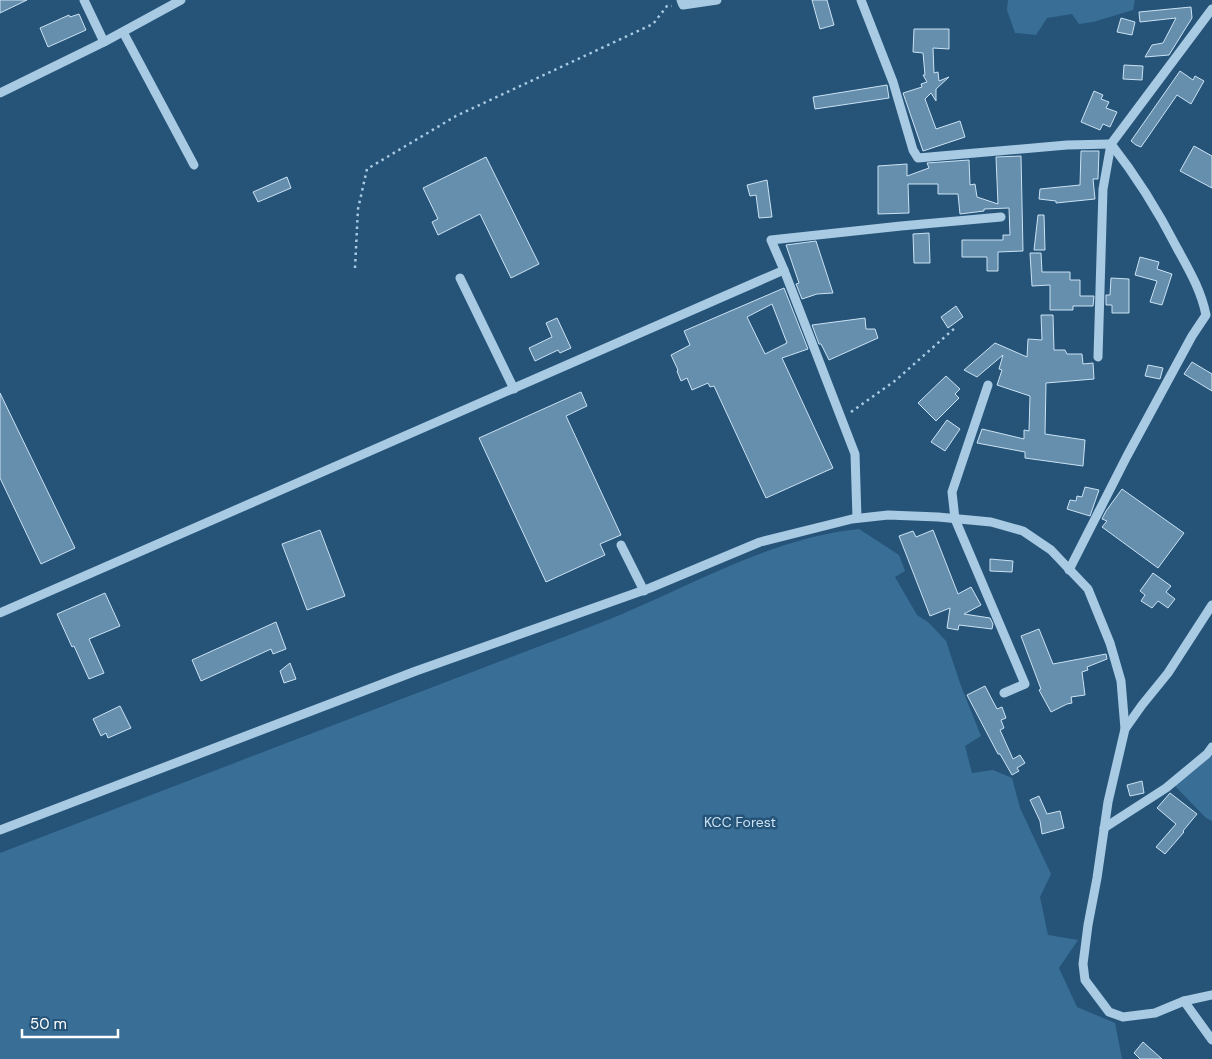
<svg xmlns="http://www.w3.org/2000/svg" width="1212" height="1059" font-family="'DM Sans',sans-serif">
<rect width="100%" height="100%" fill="#265479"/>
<!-- green -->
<g fill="#396e96">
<path d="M1008,0H1135L1133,10L1093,22L1079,24L1072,14L1047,18L1036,35L1015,33L1007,10Z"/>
<path d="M859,529L899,555L905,571L895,577L917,615L928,622L946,641L961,686L981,736L965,746L972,773L993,770L1012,778L1020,808L1051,874L1040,897L1048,935L1078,940L1059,968L1077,1007L1115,1023L1122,1059H0V853C200,776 400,700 600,623C685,590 768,538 859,529Z"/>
<path d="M1212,756V821L1206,818L1175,786Z"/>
</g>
<!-- building -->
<g fill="#668fae" stroke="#cae2f3" fill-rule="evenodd">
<path d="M0,0H27L0,13Z"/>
<path d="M812,0H827L834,25L820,29Z"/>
<path d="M1191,7L1192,18L1169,55L1145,57L1152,45L1163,43L1176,18L1140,22L1139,12Z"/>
<path d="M79,14L86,30L48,47L40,28L69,15L70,17Z"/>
<path d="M1121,18L1135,22L1132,35L1117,32Z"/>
<path d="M914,29H949V49L933,48L934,73L938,72L939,81L949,77L936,89V101L931,93L925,99L936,129L960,121L965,137L923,151L903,93L922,87L921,84L927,82L923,75H925L923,53L913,52Z"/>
<path d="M1124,65L1143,66L1142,80L1123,79Z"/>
<path d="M1180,71L1193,80L1195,76L1204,81L1191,104L1177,95L1141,147L1136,145L1131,141Z"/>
<path d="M887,85L889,98L815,109L813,97Z"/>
<path d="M1094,91L1103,95L1101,99L1109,102L1106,108L1117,112L1110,127L1103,124L1100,130L1081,122Z"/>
<path d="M1194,146L1212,156V188L1180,171Z"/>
<path d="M1081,151H1099L1098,179H1093L1095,199L1056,203V201L1039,199L1040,189L1080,185Z"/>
<path d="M1021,156L1023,251L998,252V271H987V257H962V240H1003V235H1010L1009,208L984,209V211L960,214L958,194H938V184H908L909,213L878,214V166L907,164V176L929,168L927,163L969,160L970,185L975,184L977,197L998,204L996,157Z"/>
<path d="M486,157L539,264L511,278L480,214L438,235L432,222L438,219L423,188Z"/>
<path d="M287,177L291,188L258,202L253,192Z"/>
<path d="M767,180L772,217L759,218L756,195L750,196L747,185Z"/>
<path d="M1038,215H1044L1045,250H1034Z"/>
<path d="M929,233L930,263H914L913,234Z"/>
<path d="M816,241L833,293L817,294L802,299L796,284L799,283L786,245Z"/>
<path d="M1030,253H1041L1042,272H1070V280H1080V296H1094L1093,306H1073V310H1050V285L1032,286Z"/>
<path d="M1140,257L1159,262L1157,269L1172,274L1162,305L1150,302L1157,281L1135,275Z"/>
<path d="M1111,278L1129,279V313H1112V305H1106V295H1110Z"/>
<path d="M784,288L808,349L782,358L833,468L766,498L714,386L710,387L708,383L692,390L687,378L681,381L677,371L678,370L671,355L690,345L684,331ZM772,304L787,343L765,354L747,317Z"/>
<path d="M956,306L963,317L948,328L941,317Z"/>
<path d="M1041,315H1053L1054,350H1065L1067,354H1082L1083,364L1093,363L1094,379L1046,383L1045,434L1085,440L1083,466L1025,458V452L977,443L982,429L1024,439V430L1029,431L1030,396L997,385L1002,370L999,369L1003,355L977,377L964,370L995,343L1027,357L1028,339L1042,340Z"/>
<path d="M557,318L571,348L560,353L558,350L535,361L529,348L552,337L546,323Z"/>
<path d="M865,318L866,329H875L878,338L829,360L821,344H819L812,325Z"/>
<path d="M1192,362L1212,374V391L1184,374Z"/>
<path d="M1148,365L1163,368L1160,379L1145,376Z"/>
<path d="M946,376L960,389L955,394L959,398L936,421L918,403Z"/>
<path d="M581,392L587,406L566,416L621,535L600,544L605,555L546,582L479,438Z"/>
<path d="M0,393L75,548L41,564L0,478Z"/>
<path d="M947,420L960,429L945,451L931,442Z"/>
<path d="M1085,487L1099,490L1090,516L1067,509L1070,500L1076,501L1077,496L1082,497Z"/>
<path d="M1122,489L1184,533L1158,568L1102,527L1107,521L1102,519L1106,511Z"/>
<path d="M320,530L345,596L307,610L282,544Z"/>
<path d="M933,530L958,594L971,587L981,605L964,614L990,618L993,624L992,629L959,625L958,630L947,628L950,608L930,616L899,536L913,531L916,537Z"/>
<path d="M990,559L1013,561L1012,572L990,571Z"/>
<path d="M1153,573L1171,586L1166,592L1175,599L1168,608L1158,601L1152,608L1141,601L1145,595L1140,591Z"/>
<path d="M105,593L120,626L89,639L104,673L89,679L74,646L72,647L57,614Z"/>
<path d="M276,622L286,649L273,654L271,649L201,681L192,660Z"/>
<path d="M1039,629L1053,664L1106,654L1107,659L1087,667L1088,670L1082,672L1085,695L1071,697L1072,703L1067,704L1051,712L1039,690L1041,689L1021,636Z"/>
<path d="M290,663L296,679L284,683L280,671Z"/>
<path d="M985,686L997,709L1002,707L1006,718L1001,720L1004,728L1000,730L1013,759L1020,755L1025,763L1017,768L1019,771L1012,775L1000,754H998L967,695Z"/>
<path d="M120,706L131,728L108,738L106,733L101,736L93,719Z"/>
<path d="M1142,781L1144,793L1130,796L1127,785Z"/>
<path d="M1170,793L1197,814L1183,831L1184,832L1165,854L1156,847L1176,824L1157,808Z"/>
<path d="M1039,796L1047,814L1060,811L1064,828L1042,834L1040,821L1030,800Z"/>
<path d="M1143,1042L1162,1059H1140L1134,1053Z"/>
</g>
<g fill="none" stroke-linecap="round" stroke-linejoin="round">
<!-- path -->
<g stroke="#a8cae3" stroke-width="2.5" stroke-dasharray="2.5 4" stroke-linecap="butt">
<path d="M355,268L358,209L367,169L456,116L653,24L667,6H672"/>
<path d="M851,412L896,380L956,327"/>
</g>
<!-- minor -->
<g stroke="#a8cae3" stroke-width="9">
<path d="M84,0L104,42"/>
<path d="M681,0L683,5L717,0"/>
<path d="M861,0L893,82L913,150L918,158L1067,145L1111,144"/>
<path d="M123,32L194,165"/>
<path d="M0,93L104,42L181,0"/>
<path d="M784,270L855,454L857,518"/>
<path d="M460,278L514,389"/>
<path d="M1098,357L1103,189L1111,144L1212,9"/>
<path d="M988,385L952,492L955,519L1025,684L1004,693"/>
<path d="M621,545L644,591"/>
<path d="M1069,570L1127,456L1192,336L1206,315C1201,290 1189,270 1177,248C1158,211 1137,177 1111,144"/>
<path d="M0,613L784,270L771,240L901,226L1001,217"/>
<path d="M1125,729L1142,705L1168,673L1212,605"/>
<path d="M1104,828L1166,788L1207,754L1212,747"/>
<path d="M0,830L416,671L650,588L760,542L852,519L888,515L938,517L991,522L1023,531L1051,550L1088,589L1110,643L1121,681L1125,729L1108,802L1097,878L1088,925L1083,964L1085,980L1109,1012L1123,1017L1155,1013L1184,1001L1212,995"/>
<path d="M1184,1001L1212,1040"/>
</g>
</g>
<g text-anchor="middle" stroke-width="5" stroke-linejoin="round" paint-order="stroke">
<!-- park labels -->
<g font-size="14" fill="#cae2f3" stroke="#265479">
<text x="740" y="827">KCC Forest</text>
</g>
</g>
<!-- scale -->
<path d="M22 1029v8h96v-8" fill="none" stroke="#ffffff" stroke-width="2.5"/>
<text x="30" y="1029" font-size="15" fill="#ffffff" stroke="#265479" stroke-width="4" paint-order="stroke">50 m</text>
</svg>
